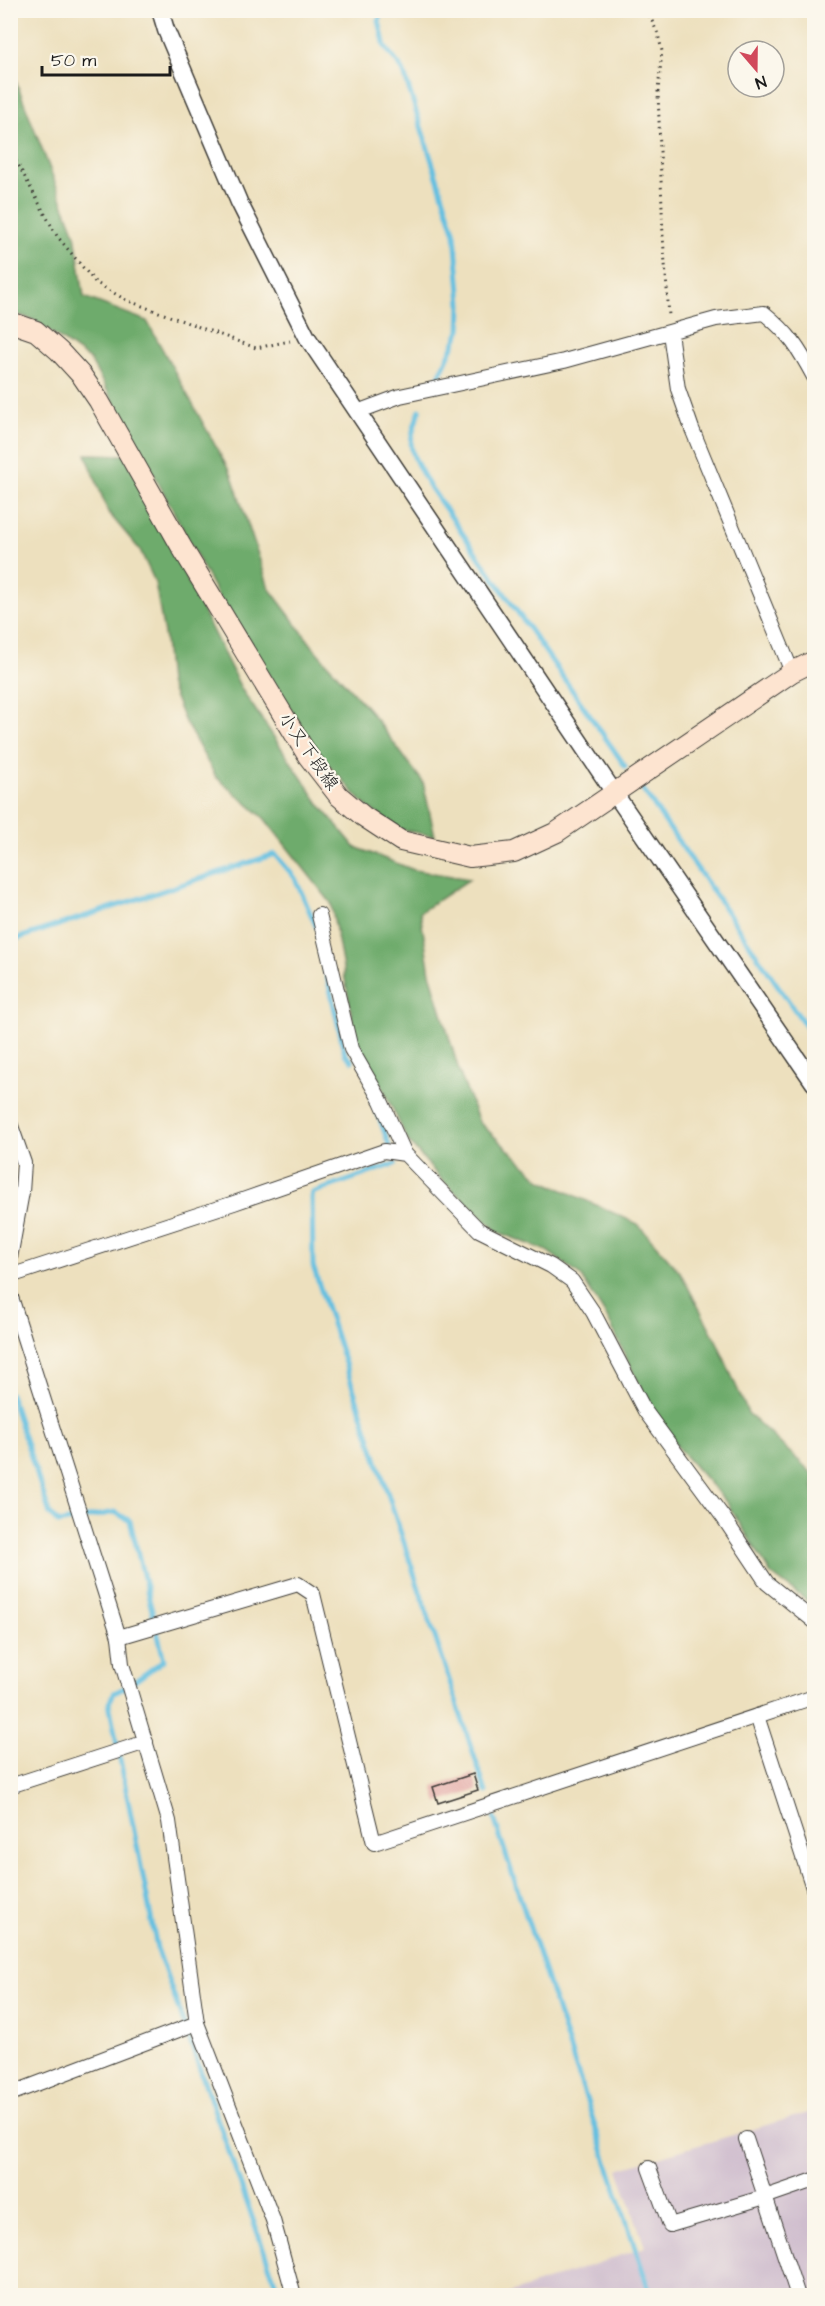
<svg xmlns="http://www.w3.org/2000/svg" width="825" height="2306" font-family="'Architects Daughter','Klee One',sans-serif">
<rect width="100%" height="100%" fill="#fbf7ec"/>
<filter id="ink" filterUnits="userSpaceOnUse"><feTurbulence type="fractalNoise" baseFrequency=".0167" numOctaves="2"/><feDisplacementMap in="SourceGraphic" scale="12" xChannelSelector="R" yChannelSelector="G"/><feConvolveMatrix kernelMatrix="1 2 1 2 8 2 1 2 1" color-interpolation-filters="sRGB"/></filter>
<filter id="wash" filterUnits="userSpaceOnUse"><feTurbulence type="fractalNoise" baseFrequency=".008" numOctaves="4" result="noise"/><feDisplacementMap in="SourceGraphic" scale="24" xChannelSelector="R" yChannelSelector="G"/><feGaussianBlur stdDeviation="1.35" result="paint"/><feColorMatrix in="noise" values="0 0 0 0 0 0 0 0 0 0 0 0 0 0 0 0 0 1.4 0 .05"/><feComposite in="paint" operator="in"/></filter>
<g filter="url(#wash)">
<rect width="100%" height="100%" fill="#ede0be"/>
<!-- industrial -->
<path fill="#cfbdce" d="M814,2111V2295L502,2296L645,2247L618,2169Z"/>
<!-- forest -->
<g fill="#6eab6c" stroke="#456444" stroke-width="1.5">
<path d="M10,66L75,234L84,297L147,321L232,476L269,588L317,652L369,710L423,782L435,836L397,829L364,804L321,756L224,607L149,465L90,360L34,320L11,312Z"/>
<path d="M86,454L125,455L242,690L320,805L355,847L414,870L470,879L420,912L430,973L460,1074L479,1122L541,1180L638,1224L680,1272L717,1342L748,1413L814,1475V1606L771,1574L727,1503L679,1449L647,1401L608,1319L581,1276L547,1251L498,1232L441,1179L408,1141L381,1084L357,1044L331,903L264,818L216,777L184,720L169,683L165,640L155,582L140,550L108,512Z"/>
</g>
<g fill="none" stroke-linecap="round" stroke-linejoin="round">
<!-- stream -->
<g stroke="#63bfe0" stroke-width="5">
<path d="M381,10L379,21L385,47L403,70L455,234L461,304L460,331L436,383"/>
<path d="M420,410C405,448 410,450 428,484L625,766"/>
<path d="M643,790L814,1038"/>
<path d="M10,941L275,854L295,878L316,926"/>
<path d="M322,955L345,1054L352,1061"/>
<path d="M371,1095L389,1145"/>
<path d="M395,1164L312,1193L313,1266L486,1792"/>
<path d="M10,1394L50,1514L58,1523L115,1512L130,1521L164,1660L128,1686L114,1693L109,1703L157,1948L280,2296"/>
<path d="M494,1818L651,2296"/>
</g>
</g>
<g id="blocks">
<!-- building -->
<path fill="#df9a98" d="M473,1774L478,1790L438,1803L433,1787Z"/>
</g>
</g>
<g filter="url(#ink)">
<use href="#blocks" fill-opacity="0" stroke="#3b3934" stroke-width="1.5"/>
<g fill="none" stroke-linecap="round" stroke-linejoin="round">
<defs>
<g id="minor">
<path d="M670,333L678,389L692,429L792,672"/>
<path d="M357,412L400,396L564,361L716,319L764,313C790,334 799,349 814,377"/>
<path d="M319,915L351,1049L381,1101L405,1154"/>
<path d="M10,1123L24,1163L22,1192L10,1258"/>
<path d="M10,1276L234,1203L384,1151L405,1154L479,1230L551,1266L572,1281L593,1312L645,1411L723,1517L767,1583L814,1621"/>
<path d="M10,1294L119,1637L122,1664L169,1821L197,2023L273,2220L294,2296"/>
<path d="M119,1637L298,1584L313,1594L374,1843L814,1697"/>
<path d="M757,1716L814,1891"/>
<path d="M10,1786L146,1742"/>
<path d="M10,2094L197,2023"/>
<path d="M746,2139L798,2296"/>
<path d="M649,2168L670,2225L765,2197L814,2180"/>
</g>
<path id="tertiary" d="M160,10L166,30L239,202L307,337L615,794L814,1083"/>
<path id="secondary" d="M10,322L36,331L59,351L82,376L99,401L181,546L308,756L339,796L363,816L401,841L470,857L514,852L557,832L792,672L814,661"/>
</defs>
<!-- minor casing -->
<use href="#minor" stroke="#3b3934" stroke-width="16"/>
<!-- tertiary casing -->
<use href="#tertiary" stroke="#3b3934" stroke-width="19"/>
<!-- secondary casing -->
<use href="#secondary" stroke="#3b3934" stroke-width="22"/>
<!-- path -->
<g stroke="#3b3934" stroke-width="3" stroke-dasharray="1.5 4.5" stroke-linecap="butt">
<path d="M647,10L658,34L662,51L658,91L663,237L669,316"/>
<path d="M10,150L57,236L95,282L126,300L256,348L290,341"/>
</g>
<!-- minor -->
<use href="#minor" stroke="#fff" stroke-width="14"/>
<!-- tertiary -->
<use href="#tertiary" stroke="#fff" stroke-width="16"/>
<!-- secondary -->
<use href="#secondary" stroke="#fde4d0" stroke-width="20"/>
</g>
</g>
<g text-anchor="middle" stroke-width="4.5" stroke-linejoin="round" paint-order="stroke">
<!-- street labels -->
<g font-size="18" fill="#1c1c1c" stroke="#fbf7ec">
<text transform="translate(309 751) rotate(55)" y="6">小又下段線</text>
</g>
</g>
<!-- margin -->
<rect width="825" height="2306" fill="none" stroke="#fbf7ec" stroke-width="36"/>
<!-- north arrow -->
<g transform="translate(756 69) rotate(160)"><circle r="28" fill="#fbf7ec" stroke="#a29f99" stroke-width="1.5"/>
<path d="M0-4.5L10 22L0 15L-10 22Z" fill="#d1495b"/>
<text y="-9" font-size="16" font-weight="bold" text-anchor="middle" fill="#1c1c1c">N</text>
</g>
<!-- scale -->
<path d="M42 66v9h128v-9" fill="none" stroke="#1c1c1c" stroke-width="3"/>
<text x="51" y="66" font-size="18" fill="#1c1c1c" stroke="#fbf7ec" stroke-width="4.5" paint-order="stroke">50 m</text>
</svg>
